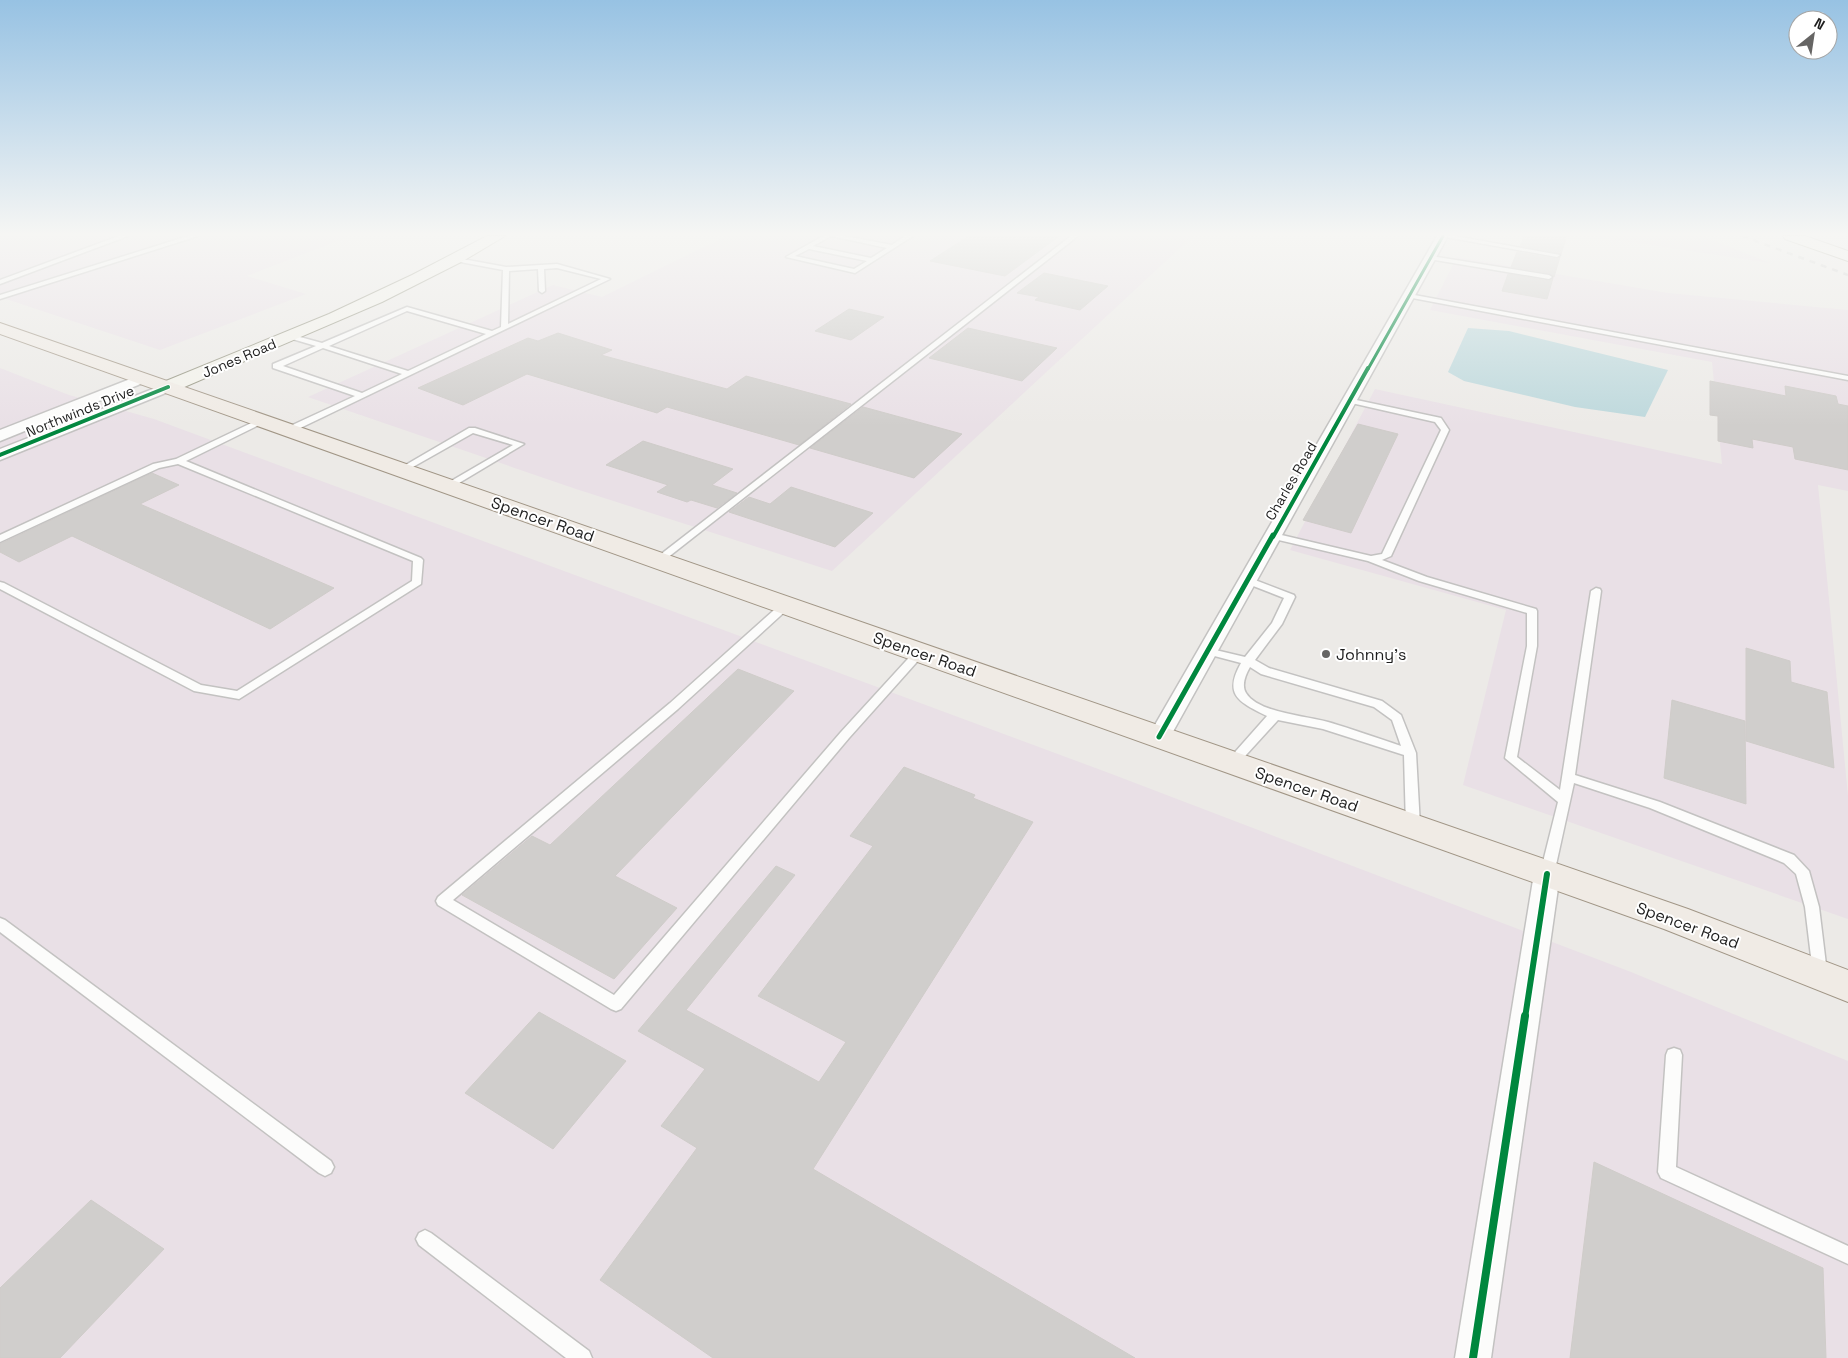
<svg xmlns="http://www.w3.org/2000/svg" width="1848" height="1358" font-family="'Space Grotesk',sans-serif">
<rect width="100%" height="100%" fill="#eceae7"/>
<!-- industrial -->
<g fill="#e9e0e6">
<path d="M0,236H350L247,276L306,294L160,350L0,297Z"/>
<path d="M726,236H1193L832,571L576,489L308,397L553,285L602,297Z"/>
<path d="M1591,236H1703L1770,263Z"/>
<path d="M1457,257L1668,293L1848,310V491L1818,485L1848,796V919L1463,785L1506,610L1290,550L1375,389L1722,464L1712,362L1430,310Z"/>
<path d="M0,368L69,395L154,419L1109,773L1631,972L1848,1061V1358H0Z"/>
</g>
<!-- water -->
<path fill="#bdd8dc" d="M1468,328L1509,331L1668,370L1645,417L1575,407L1464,381L1448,372Z"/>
<!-- building -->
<g fill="#d0cecc" stroke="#cfccc9">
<path d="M969,236H1059L1005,276L930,261Z"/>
<path d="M1524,236H1567L1561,254L1520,246Z"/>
<path d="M1517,252L1557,259L1560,257L1554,277L1549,273L1511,267Z"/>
<path d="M1044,273L1108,286L1080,310L1035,300L1039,297L1017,293Z"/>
<path d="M1508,274L1549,281L1553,278L1547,299L1502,291Z"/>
<path d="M849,309L884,317L851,340L815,331Z"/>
<path d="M968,328L1057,348L1022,381L929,358Z"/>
<path d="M558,333L612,350L601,355L727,389L746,376L851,404L799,445L667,407L657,413L527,374L463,405L418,388L528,338L538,341Z"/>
<path d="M1710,381L1786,396L1785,386L1836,396L1838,404L1848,406V470L1795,459L1793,447L1752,439L1753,448L1718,441V416L1710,415Z"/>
<path d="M863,407L867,408L962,434L914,478L810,448Z"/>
<path d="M1358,424L1398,434L1351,533L1303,520Z"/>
<path d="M643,441L733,469L712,485L737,493L717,508L691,500L687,502L657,492L668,485L606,465Z"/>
<path d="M152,473L179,485L140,504L334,588L270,629L72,536L19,562L0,552V544Z"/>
<path d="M791,487L873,513L835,547L729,512L749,497L770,504Z"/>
<path d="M1746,648L1790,661L1791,682L1827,692L1834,768L1746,741Z"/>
<path d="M738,669L794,691L615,876L677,908L614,979L462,895L532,836L550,845Z"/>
<path d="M1672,700L1745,721L1746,804L1664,778Z"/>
<path d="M904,767L975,795L973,798L1033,822L813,1169L1135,1358H713L600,1280L697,1148L661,1126L705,1069L638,1031L776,866L795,875L686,1010L819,1082L846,1042L758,996L873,846L850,836Z"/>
<path d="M539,1012L626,1061L553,1149L465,1093Z"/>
<path d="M1594,1162L1823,1268L1826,1358H1570Z"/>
<path d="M91,1200L164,1249L60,1358H0V1288Z"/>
</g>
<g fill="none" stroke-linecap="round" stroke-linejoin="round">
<defs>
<g id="lane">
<path d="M119,236H128L0,284V280Z"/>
<path d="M188,236H198L0,299V295Z"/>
<path d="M823,236H831L813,246L871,258L887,248L831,236H845L892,245L905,236H913L855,273L786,257ZM809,249L867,261L854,269L795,256Z"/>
<path d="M1071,236H1078L662,562H656L654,560L656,558Z"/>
<path d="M1440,236H1455L1560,255L1557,257Z"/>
<path d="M1431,256L1549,275L1552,277L1549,279L1429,259V257Z"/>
<path d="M457,258L506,267L557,264L610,279L292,432H286V428L355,396L273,368V364L316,346L289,338V334L322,343L407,307L492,331L501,327L503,270L455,261L454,260ZM557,268L601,279L508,324L509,271L538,269L539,291L542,293L545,291L544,269ZM407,311L486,334L408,371L329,346ZM323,348L402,374L362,393L283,366Z"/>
<path d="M1409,294L1848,376V380L1407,297V295Z"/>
<path d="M1347,398L1441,418L1449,430L1391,556L1382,560L1427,577L1536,609L1537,611V646L1517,757L1560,790L1591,591L1596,588L1600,589L1601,591L1575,775L1660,802L1794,855L1809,871L1819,907L1827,973L1825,978L1820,979L1815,978L1813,973L1805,907L1796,874L1784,863L1650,808L1574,783L1554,874L1552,878L1547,879L1542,878L1540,874L1558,802L1505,758L1527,646V613L1419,581L1368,561L1270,538L1268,536L1273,533L1371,556L1382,554L1441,430L1435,422L1347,402Z"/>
<path d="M262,418H265V422L186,461L421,558L423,560L421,584L239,699L194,691L0,589V582L4,583L201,685L237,691L412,581L413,561L178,464L159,468L0,542V535L153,464L176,459Z"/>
<path d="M469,428H475L524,444L449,489L445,486L446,484L513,445L473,433L404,472L401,473L397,470Z"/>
<path d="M1247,577L1294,595L1295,597L1282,624L1255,660L1269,668L1382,701L1401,715L1416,753L1420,826L1418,829L1413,831L1408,829L1406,826L1404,755L1323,729L1278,720L1236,766H1228L1226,763L1228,760L1267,716C1239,702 1223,695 1241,663L1203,653L1202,651L1207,648L1245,657L1272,623L1284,598L1243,582L1242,580L1243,578ZM1250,667L1261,674L1374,707L1392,720L1401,746C1377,738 1352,729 1328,722C1307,716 1258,713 1246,693C1241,685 1246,674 1250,667Z"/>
<path d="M786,602L790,603L791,605L790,607L678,709L453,900L614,995L841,732L916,650H924L925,652L924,654L849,738L621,1009L616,1011L611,1009L438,905L436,901L438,897L670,703L782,603Z"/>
<path d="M0,918L5,920L331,1161L334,1167L331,1173L325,1176L319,1173L0,932Z"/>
<path d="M1674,1048L1680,1050L1682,1055L1676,1167L1848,1246V1264L1661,1178L1658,1172L1666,1055L1668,1050Z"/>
<path d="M425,1230L431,1233L589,1351L592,1358H566L419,1245L416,1239L419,1233Z"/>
</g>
<g id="street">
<path d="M1437,236H1448L1170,737L1167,743L1159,745L1151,743L1148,737Z"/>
<path d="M143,374L150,378L148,381L0,441V430Z"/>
<path d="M168,383L175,387L173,390L0,460V449Z"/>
<path d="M1547,864L1556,867L1560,874L1491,1358H1455L1534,874L1538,867Z"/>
</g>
<g id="secondary">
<path d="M487,236H505L463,261L382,302L175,391H161L159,387L161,383L329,314L412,275Z"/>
<path d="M1783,236H1805L1848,251V261L1785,239Z"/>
</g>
<path id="primary" d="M0,323L1688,909L1848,970V1002L1664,929L0,334Z"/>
</defs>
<!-- lane casing -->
<use href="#lane" stroke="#c3c2c1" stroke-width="3"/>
<!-- street casing -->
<use href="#street" stroke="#c3c2c1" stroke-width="3"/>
<!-- secondary casing -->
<use href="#secondary" stroke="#949481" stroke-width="2"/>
<!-- primary casing -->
<use href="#primary" stroke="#a19686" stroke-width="2"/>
<!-- lane -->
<use href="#lane" fill="#fcfcfb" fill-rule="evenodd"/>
<!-- street -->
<use href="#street" fill="#fcfcfb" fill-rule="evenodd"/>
<!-- secondary -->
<use href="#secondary" fill="#f3f2eb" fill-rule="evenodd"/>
<!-- primary -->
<use href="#primary" fill="#f0ebe5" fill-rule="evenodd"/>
<!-- rail -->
<path stroke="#cacac9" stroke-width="2.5" stroke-dasharray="6 6" stroke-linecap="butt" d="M1742,236L1848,275"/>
<defs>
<path id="cycleway-far4" d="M1368,369L1443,236"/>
<g id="cycleway-far3">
<path d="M0,455L168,387"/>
<path d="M1273,537L1368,368"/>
</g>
<path id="cycleway-far2" d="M1159,737L1273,535"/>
<path id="cycleway-far1" d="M1525,1018L1547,874"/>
<path id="cycleway" d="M1473,1358L1525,1016"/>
</defs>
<!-- cycleway-far4 casing -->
<use href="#cycleway-far4" stroke="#fff" stroke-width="5"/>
<!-- cycleway-far3 casing -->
<use href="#cycleway-far3" stroke="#fff" stroke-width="6"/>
<!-- cycleway-far2 casing -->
<use href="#cycleway-far2" stroke="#fff" stroke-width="8"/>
<!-- cycleway-far1 casing -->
<use href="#cycleway-far1" stroke="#fff" stroke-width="9"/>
<!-- cycleway casing -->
<use href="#cycleway" stroke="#fff" stroke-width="11"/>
<!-- cycleway-far4 -->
<use href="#cycleway-far4" stroke="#00873e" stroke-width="3"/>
<!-- cycleway-far3 -->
<use href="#cycleway-far3" stroke="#00873e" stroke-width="4"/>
<!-- cycleway-far2 -->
<use href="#cycleway-far2" stroke="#00873e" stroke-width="5"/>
<!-- cycleway-far1 -->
<use href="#cycleway-far1" stroke="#00873e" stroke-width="6"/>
<!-- cycleway -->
<use href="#cycleway" stroke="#00873e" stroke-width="8"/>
</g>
<!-- sky -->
<linearGradient id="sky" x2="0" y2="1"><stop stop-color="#97c2e3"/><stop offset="0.55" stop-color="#f6f6f4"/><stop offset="1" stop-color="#f6f6f4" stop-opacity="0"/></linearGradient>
<rect width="1848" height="426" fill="url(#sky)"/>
<!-- markers -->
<circle fill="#666564" stroke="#fff" stroke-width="2" cx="1326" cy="654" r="5"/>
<g text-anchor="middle" stroke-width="4" stroke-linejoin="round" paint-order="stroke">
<!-- far-street labels -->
<g font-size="14" fill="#1e1e1e" stroke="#fff">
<text transform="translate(239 358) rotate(-23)" y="5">Jones Road</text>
<text transform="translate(80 411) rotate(-22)" y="5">Northwinds Drive</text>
<text transform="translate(1291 481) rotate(-60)" y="5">Charles Road</text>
</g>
<!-- street labels -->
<g font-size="16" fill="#1e1e1e" stroke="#fff">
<text transform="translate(543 519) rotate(19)" y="6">Spencer Road</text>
<text transform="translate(925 654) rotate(19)" y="6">Spencer Road</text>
<text transform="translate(1307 789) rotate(19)" y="6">Spencer Road</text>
<text transform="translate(1688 925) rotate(20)" y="6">Spencer Road</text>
</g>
<!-- poi labels -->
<g font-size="16" fill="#1e1e1e" stroke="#fff" text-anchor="start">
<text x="1336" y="660">Johnny's</text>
</g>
</g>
<!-- north arrow -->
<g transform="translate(1813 35) rotate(30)"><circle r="24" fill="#ffffff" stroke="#a5a5a5"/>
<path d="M0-4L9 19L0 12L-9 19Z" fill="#666564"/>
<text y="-8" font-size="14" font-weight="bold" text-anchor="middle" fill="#1e1e1e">N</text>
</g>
</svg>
